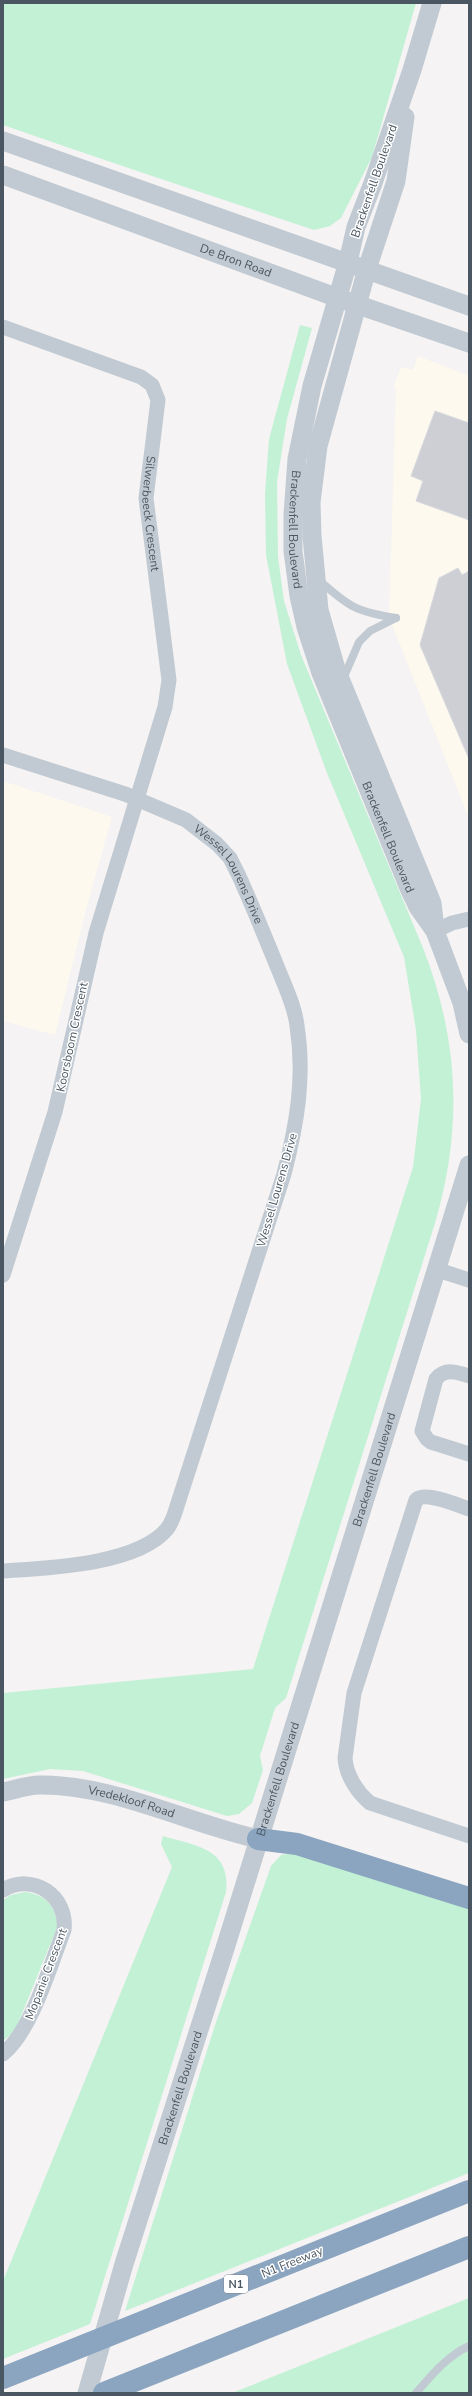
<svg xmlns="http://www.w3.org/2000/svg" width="472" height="2396" font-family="'Nunito Sans',sans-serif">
<rect width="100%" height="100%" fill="#f5f3f3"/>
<!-- commercial -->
<g fill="#fdf9ef">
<path d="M418,356L469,376V818L389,617L396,390L394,386L401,367L413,370Z"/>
<path d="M3,781L112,817L87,906L55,1035L3,1021Z"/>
</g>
<!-- green -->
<g fill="#c3f1d5">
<path d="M3,3H416L372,157L341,218L330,226L314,230C210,195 106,161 3,125Z"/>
<path d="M300,325L312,328L287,419L277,482L278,557L284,601L301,655L423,948C459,1040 463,1128 435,1223L286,1698L275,1708L260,1756L263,1770L252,1803L239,1814L227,1816L83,1771L50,1769L3,1779V1693L253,1669L413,1167L421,1099L416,1030L404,957L327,773L287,664L266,555L265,494L269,439Z"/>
<path d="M163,1836C196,1846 231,1848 226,1892L90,2324L3,2359V2281L172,1867L161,1844Z"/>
<path d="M291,1853L469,1907V2173L125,2311L216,2022L271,1866L281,1855Z"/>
<path d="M25,1892C48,1896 53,1904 58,1925L15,2031L3,2041V1900L11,1895Z"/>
<path d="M469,2298V2393H232Z"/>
</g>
<!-- building -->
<g fill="#cdcfd5" stroke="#d7d9de">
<path d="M435,411L469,423V520L416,501L423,481L411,476Z"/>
<path d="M458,568L462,575L469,571V759L420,645L439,578Z"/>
</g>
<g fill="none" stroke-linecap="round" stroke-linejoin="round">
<!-- service -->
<g stroke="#c1cad2" stroke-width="8">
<path d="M320,581C349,607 357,612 396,618"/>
<path d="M343,679L359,642L370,631L396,618"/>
<path d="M416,2393C431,2376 447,2356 469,2346"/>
</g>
<!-- minor -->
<g stroke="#c1cad2" stroke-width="15">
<path id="s1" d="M3,327L141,377L152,385L158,400L146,498L169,680L165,707L96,933L55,1112L3,1275"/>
<path id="s2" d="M3,755L125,794L186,820L217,844L230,858L239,876C253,907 266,939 279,971C286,989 295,1007 297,1026C305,1077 297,1124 284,1174L178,1503C175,1512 173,1522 167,1529C137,1565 47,1568 3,1571"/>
<path d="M435,931L452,923L469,919"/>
<path d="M438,1270L469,1280"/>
<path d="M469,1376C457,1372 445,1368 436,1379L422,1431L427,1439L431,1442L469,1454"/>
<path d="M469,1509C458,1505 425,1491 416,1500L354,1693L345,1758C346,1775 357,1792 370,1803L469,1836"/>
<path d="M3,1890C33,1872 68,1896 64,1930C50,1966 32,2030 3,2054"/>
</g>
<!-- tertiary -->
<g stroke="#c1cad2" stroke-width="19">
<path id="s3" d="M432,3L412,70L373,183L356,227L348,262L312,386L297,459L293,515V551L299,596L306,627L321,673L409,888L418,907L435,931L462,1003L469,1034"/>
<path d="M405,117L396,181L367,269L318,446L311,502L312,536L319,610L336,669L432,903L435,929"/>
<path d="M3,141L469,306"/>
<path id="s4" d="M3,175L338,298L469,343"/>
<path id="s5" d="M3,1792C14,1790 27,1785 39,1785C112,1784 187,1823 258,1839"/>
<path id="s6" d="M87,2393L124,2264L227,1942L469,1165"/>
</g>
<!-- motorway -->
<g stroke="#8ba5c1" stroke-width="22">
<path d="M258,1839L297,1844L469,1898"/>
<path d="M3,2378L469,2191"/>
<path d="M104,2393L469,2247"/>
</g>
</g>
<g text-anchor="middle" stroke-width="3" stroke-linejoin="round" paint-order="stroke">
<!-- shield labels -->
<rect fill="#fff" stroke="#808990" stroke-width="1" x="224" y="2275" width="24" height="18" rx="3"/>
<g font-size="11" font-weight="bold" fill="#4a5661">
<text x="236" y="2288">N1</text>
</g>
<!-- street labels -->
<g font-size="12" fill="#4a5661" stroke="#fff">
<text transform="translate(374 181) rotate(-71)" y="4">Brackenfell Boulevard</text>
<text dy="4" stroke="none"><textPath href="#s4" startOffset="248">De Bron Road</textPath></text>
<text dy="4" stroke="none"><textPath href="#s1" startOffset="291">Silwerbeeck Crescent</textPath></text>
<text dy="4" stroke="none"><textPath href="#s3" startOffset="547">Brackenfell Boulevard</textPath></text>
<text dy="4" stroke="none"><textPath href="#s3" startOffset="871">Brackenfell Boulevard</textPath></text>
<text dy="4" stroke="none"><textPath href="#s2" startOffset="265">Wessel Lourens Drive</textPath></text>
<text transform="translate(72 1037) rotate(-78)" y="4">Koorsboom Crescent</text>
<text transform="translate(277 1190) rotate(-74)" y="4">Wessel Lourens Drive</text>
<text dy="4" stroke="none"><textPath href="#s6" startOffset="967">Brackenfell Boulevard</textPath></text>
<text dy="4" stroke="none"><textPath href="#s6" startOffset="643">Brackenfell Boulevard</textPath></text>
<text dy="4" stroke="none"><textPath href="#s5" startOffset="131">Vredekloof Road</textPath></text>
<text transform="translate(46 1974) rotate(-69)" y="4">Mopanie Crescent</text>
<text dy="4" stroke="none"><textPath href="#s6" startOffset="319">Brackenfell Boulevard</textPath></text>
<text transform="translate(292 2262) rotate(-22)" y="4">N1 Freeway</text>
</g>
</g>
<!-- border -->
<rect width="472" height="2396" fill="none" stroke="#4a5661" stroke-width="8"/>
</svg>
